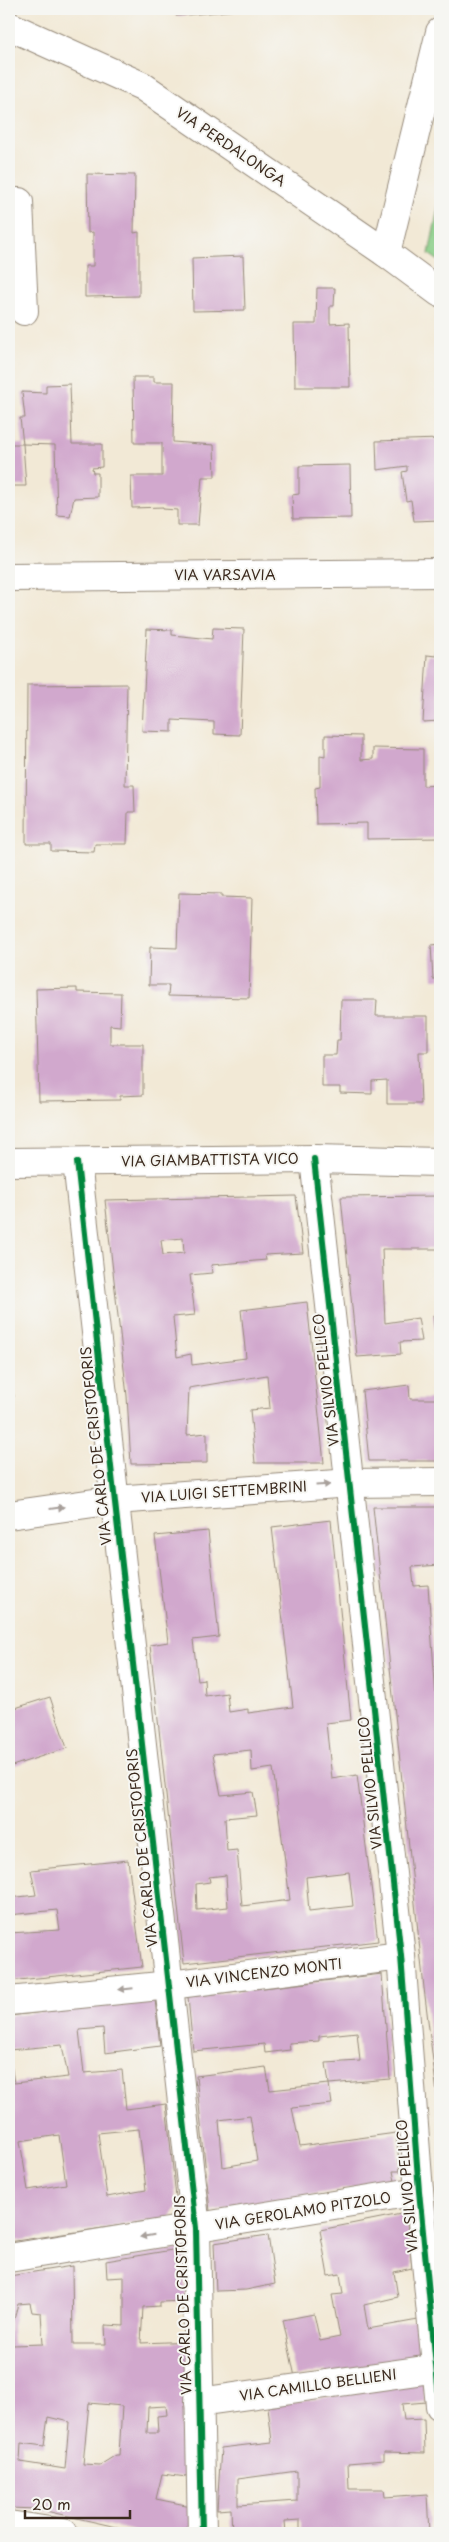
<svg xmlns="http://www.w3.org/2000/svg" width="449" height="2542" font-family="'Playpen Sans',sans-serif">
<rect width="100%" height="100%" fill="#f6f6f2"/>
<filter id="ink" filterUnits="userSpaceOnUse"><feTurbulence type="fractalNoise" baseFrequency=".02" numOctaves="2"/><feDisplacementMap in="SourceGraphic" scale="10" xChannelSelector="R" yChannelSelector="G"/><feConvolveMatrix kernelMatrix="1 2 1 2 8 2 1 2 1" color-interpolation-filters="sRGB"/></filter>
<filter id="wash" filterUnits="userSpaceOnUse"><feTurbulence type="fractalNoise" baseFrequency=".0096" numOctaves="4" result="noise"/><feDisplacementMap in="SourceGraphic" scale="20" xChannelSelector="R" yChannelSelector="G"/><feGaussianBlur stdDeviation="1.12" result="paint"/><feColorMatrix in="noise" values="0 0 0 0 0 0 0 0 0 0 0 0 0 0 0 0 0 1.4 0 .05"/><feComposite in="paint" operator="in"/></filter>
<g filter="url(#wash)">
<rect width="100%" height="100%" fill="#f2e9d6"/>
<!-- green -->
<path fill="#89ce87" stroke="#627c52" d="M440,197V262L429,254Z"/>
<g id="blocks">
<!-- building -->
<g fill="#d1a8cd" fill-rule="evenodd">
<path d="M175,9H237L238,10L176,16Z"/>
<path d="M87,174L135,175L134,233L139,232V296L85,297V266H93V232L88,233Z"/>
<path d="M243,256L245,310L193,311L192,258Z"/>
<path d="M317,288H335L334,306H330V324L349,323L350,387H295L294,324H316Z"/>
<path d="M133,377H154V382H174L173,442L214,445L215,477H202L198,525H177V510L163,509V507L132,508L131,476H162V443H134Z"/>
<path d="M70,384L72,444H102V467L92,468L93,473H98V497L74,498L70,516L57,515L55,445L23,444L20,418H25L22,392L46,393V385Z"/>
<path d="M440,439V520L414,521L411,500L406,501L402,472L407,471V466L377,470L376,441Z"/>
<path d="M9,444H23L26,486H9Z"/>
<path d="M350,465L351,518L293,519L292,495L299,494V466Z"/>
<path d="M213,628L244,629L240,735L214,734V722L172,720V732L142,731L147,629L172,630V635L212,639Z"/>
<path d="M438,633H440V721L423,722L427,655L436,656Z"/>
<path d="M127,684L125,785H134L135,812H128L127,844H95L94,852L51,851V844H26L27,685Z"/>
<path d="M325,735L361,736V760L373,759V748L423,749V786L438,785L439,838L367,839V823L316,824L315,788L320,787V755L325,756Z"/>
<path d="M179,893L221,894V897L252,898L249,998L168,996L169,985H149L150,947L177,948Z"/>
<path d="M440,944V979H433L431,945Z"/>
<path d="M77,988V992L121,993L120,1026L110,1025V1044H143V1095L120,1096V1100L39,1101L36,989Z"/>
<path d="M341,1000H377L376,1016H428V1052H419L421,1104H387V1080L372,1081V1094L340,1093V1087H322V1055H336L337,1040H340Z"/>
<path d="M296,1196L303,1253L265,1255L266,1260L211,1265L212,1273L190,1275L195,1315L173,1317L177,1357L191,1354L192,1365L246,1358L241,1310L307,1302L324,1463H255L250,1410L270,1408L267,1375L189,1388L187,1435L207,1433V1463L131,1464L127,1396L105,1200ZM183,1238L184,1253L163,1255L161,1240Z"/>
<path d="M440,1196V1249H382L385,1323L418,1318L422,1341L400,1342L401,1354L357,1357L341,1197Z"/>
<path d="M440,1314V1347L437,1348L433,1315Z"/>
<path d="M9,1362L14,1397L9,1398Z"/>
<path d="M409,1385L410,1399H440V1461H369L362,1391Z"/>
<path d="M373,1507H440V1565L412,1567L414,1586L428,1585L436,1698L440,1697V2118L424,1988Z"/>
<path d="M331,1520L351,1720L326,1723L332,1779L357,1775L378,1941L184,1963L150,1645L168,1642L155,1536L208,1531L219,1637L193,1640L198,1680L204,1679L205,1696L227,1693L229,1712L248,1709V1713L293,1707L272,1527ZM251,1750L252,1771L273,1768L290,1900L242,1906L237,1850L227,1851L225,1818L257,1815L253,1792L221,1795L213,1754ZM349,1872L353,1906L309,1911L306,1877ZM226,1875L228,1907L197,1910L196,1884L210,1882L209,1877Z"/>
<path d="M50,1697L67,1748L9,1767V1710Z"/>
<path d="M128,1860L142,1967L9,1981V1933L60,1930L57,1910L9,1915V1898L36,1895L31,1870Z"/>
<path d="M382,1974L390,2079L329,2084L332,2104L292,2108L300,2146L396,2133L400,2171H393L395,2181L210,2211L196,2076L266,2067L270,2090L329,2084L326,2063L360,2061L357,2032L319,2036V2041L289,2043L290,2050L265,2053L264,2044L193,2051L188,1997ZM250,2116L257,2161L223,2167L219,2120Z"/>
<path d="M155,1999L160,2046L105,2053L103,2028L79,2030L84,2073L122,2070L126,2109L166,2104L177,2207L170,2218L9,2242V2051L14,2083L68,2077L62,2045L9,2050V2016ZM139,2129L146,2190L107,2197L98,2133ZM59,2135L66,2184L28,2190L20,2141Z"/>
<path d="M406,2213L412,2268L394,2272L398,2297L364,2305L368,2329L418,2320L422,2357L326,2376V2370L295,2377L283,2320L314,2314L320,2341L340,2337L332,2295L343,2294L340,2274L328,2276L320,2230Z"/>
<path d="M268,2235L275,2284L246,2290L216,2291L214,2243Z"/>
<path d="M184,2248L185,2301L160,2302V2306L143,2307L141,2343L193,2341L195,2478L162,2474L156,2499L196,2507L194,2533H143L37,2509L9,2508V2276L72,2266L73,2344H106L105,2325L124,2326V2277L107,2278L106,2261ZM30,2303L32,2312L41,2313L43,2344L13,2345L12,2326L18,2304ZM89,2403L122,2406L119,2455H116L100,2465L83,2464ZM166,2406L167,2415L157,2416L158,2433H147L148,2407ZM48,2417L69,2422L65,2469L20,2462L21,2443L44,2446Z"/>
<path d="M423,2381L426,2402L402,2404L404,2420L424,2419L425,2453L384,2452V2460L348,2463L349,2489H384L385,2497L427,2494L429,2533H300V2520L285,2521L286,2533H232L231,2509L217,2510L221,2448L272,2442L268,2407ZM297,2471V2501L238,2505V2479Z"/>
</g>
</g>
</g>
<g filter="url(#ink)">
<use href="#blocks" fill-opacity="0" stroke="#968a7a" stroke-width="1"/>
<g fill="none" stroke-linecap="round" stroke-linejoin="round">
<defs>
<g id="street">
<path d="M9,26L142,86L386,253L440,293"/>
<path d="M9,203L19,202L24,311"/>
<path d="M386,253L440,32"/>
<path d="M9,577L440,573"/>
<path d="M314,1159L401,1956L419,2191L440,2406"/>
<path d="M77,1162L196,2228L202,2533"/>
<path d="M9,1515L115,1500L351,1483L440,1482"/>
<path d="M9,2001L170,1985L401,1956"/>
<path d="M9,2258L419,2191"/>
<path d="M199,2402L438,2368"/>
<path d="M9,2525L64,2533"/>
</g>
<path id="secondary" d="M9,1162L314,1159L440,1162"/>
</defs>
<!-- street casing -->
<use href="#street" stroke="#968a7a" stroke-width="30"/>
<!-- secondary casing -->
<use href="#secondary" stroke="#968a7a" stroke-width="30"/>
<!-- street -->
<use href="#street" stroke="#fff" stroke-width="28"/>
<!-- secondary -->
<use href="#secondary" stroke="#fff" stroke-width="28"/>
<defs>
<g id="cycleway">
<path d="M314,1159L401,1956L419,2191L440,2406"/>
<path d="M77,1162L196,2228L202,2533"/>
</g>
</defs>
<!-- cycleway casing -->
<use href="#cycleway" stroke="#f6f6f2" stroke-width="9"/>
<!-- cycleway -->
<use href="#cycleway" stroke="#00873e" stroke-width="6"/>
</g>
<!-- one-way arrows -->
<defs><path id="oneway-solid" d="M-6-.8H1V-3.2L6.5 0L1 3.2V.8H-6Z" transform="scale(1.25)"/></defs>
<g fill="#a79f9a">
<use href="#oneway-solid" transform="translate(323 1485) rotate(-4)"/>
<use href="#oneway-solid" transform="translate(57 1508) rotate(-8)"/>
<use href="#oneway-solid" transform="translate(126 1989) rotate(174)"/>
<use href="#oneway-solid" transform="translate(147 2236) rotate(171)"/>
</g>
</g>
<g text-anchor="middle" stroke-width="4" stroke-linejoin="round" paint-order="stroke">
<!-- street labels -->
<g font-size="14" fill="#3b2a1e" stroke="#f6f6f2">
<text transform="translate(231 147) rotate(34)" y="5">VIA PERDALONGA</text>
<text x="225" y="580">VIA VARSAVIA</text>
<text transform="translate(210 1160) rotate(-1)" y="5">VIA GIAMBATTISTA VICO</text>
<text transform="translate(326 1380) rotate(-97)" y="5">VIA SILVIO PELLICO</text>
<text transform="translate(96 1446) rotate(-96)" y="5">VIA CARLO DE CRISTOFORIS</text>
<text transform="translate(224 1492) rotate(-4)" y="5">VIA LUIGI SETTEMBRINI</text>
<text transform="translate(370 1783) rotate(-96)" y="5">VIA SILVIO PELLICO</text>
<text transform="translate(142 1848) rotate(-96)" y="5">VIA CARLO DE CRISTOFORIS</text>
<text transform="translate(264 1973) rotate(-7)" y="5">VIA VINCENZO MONTI</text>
<text transform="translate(407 2186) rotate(-95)" y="5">VIA SILVIO PELLICO</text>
<text transform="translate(303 2211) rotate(-9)" y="5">VIA GEROLAMO PITZOLO</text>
<text transform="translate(183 2295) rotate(-92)" y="5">VIA CARLO DE CRISTOFORIS</text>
<text transform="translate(318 2385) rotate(-8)" y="5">VIA CAMILLO BELLIENI</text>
</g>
</g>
<!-- margin -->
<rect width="449" height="2542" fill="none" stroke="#f6f6f2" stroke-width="30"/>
<!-- scale -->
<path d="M25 2510v8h105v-8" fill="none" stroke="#3b2a1e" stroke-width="2.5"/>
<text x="32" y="2510" font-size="15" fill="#3b2a1e" stroke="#f6f6f2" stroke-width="4" paint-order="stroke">20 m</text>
</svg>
